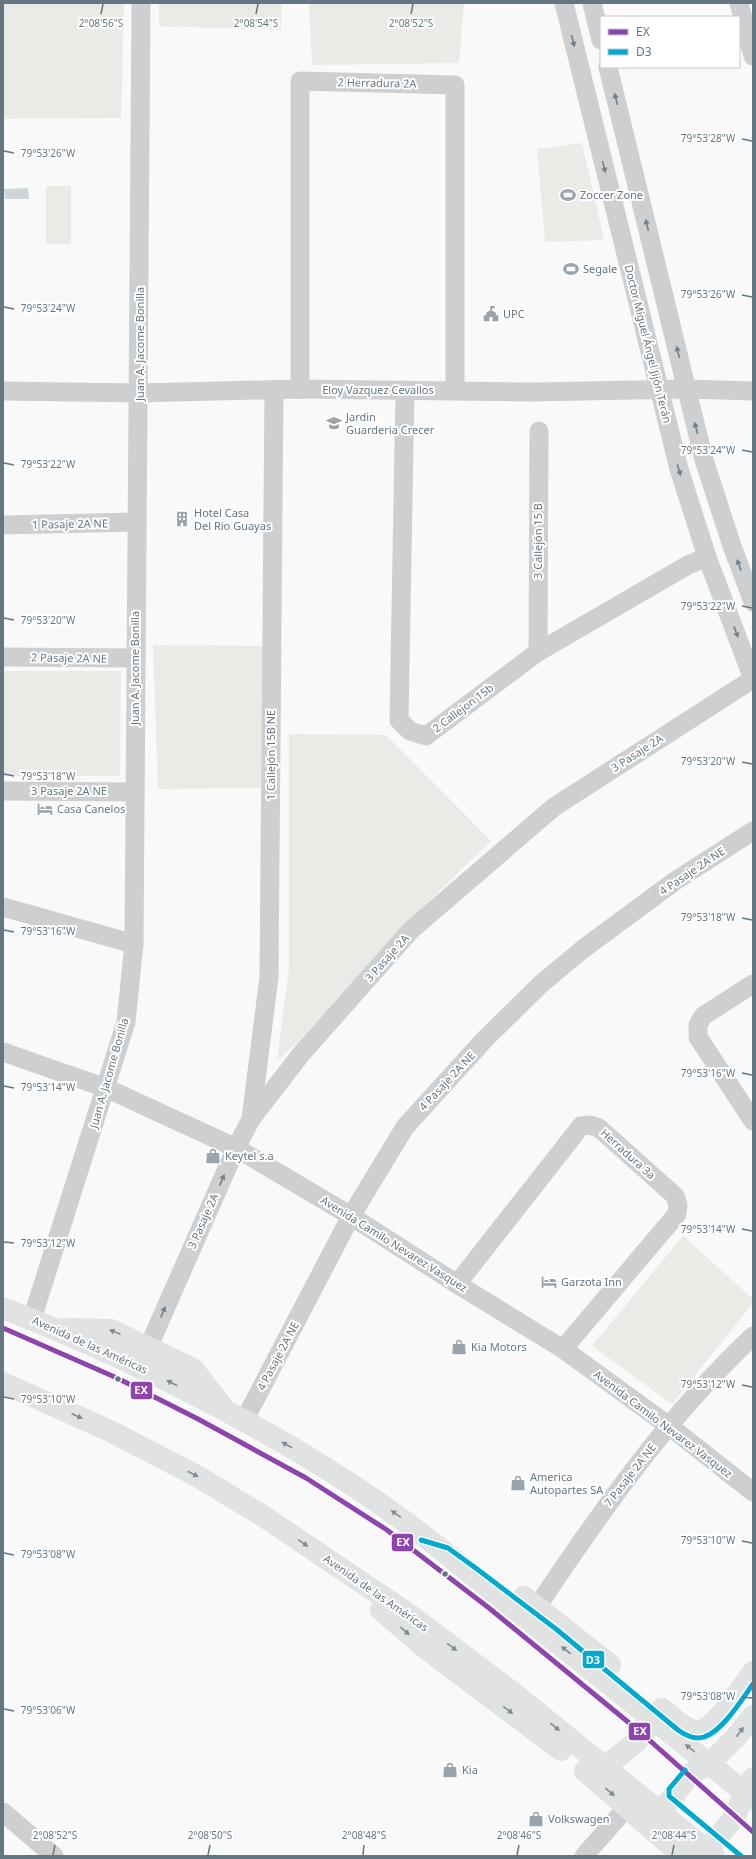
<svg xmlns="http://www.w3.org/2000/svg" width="756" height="1859" font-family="'Noto Sans',sans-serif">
<rect width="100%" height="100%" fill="#f9f9f9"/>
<!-- green -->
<g fill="#e8ebe6">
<path d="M3,3H124L121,118L3,119Z"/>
<path d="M159,3H282L281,30L159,26Z"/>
<path d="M309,3H464L459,63L312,65Z"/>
<path d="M582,143L604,240L545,242L537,149Z"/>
<rect x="46" y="186" width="25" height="58"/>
<path d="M153,645L263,646L261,788L158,789Z"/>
<path d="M3,671H121L120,776H3Z"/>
<path d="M289,734L386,735L491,841L403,926L300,1040L277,1061L289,968Z"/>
<path d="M683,1236L753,1299V1303L672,1404L592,1346Z"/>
</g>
<!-- water -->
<path fill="#ced6d9" d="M28,188L29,199H5L4,189Z"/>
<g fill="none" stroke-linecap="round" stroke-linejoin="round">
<!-- minor -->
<g stroke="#cecfd0" stroke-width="19">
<path d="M564,3L679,469L707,557L753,679"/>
<path d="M592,3L601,40"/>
<path d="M739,3L753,56"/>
<path d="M608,67L704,460L732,546L753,602"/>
<path d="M300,389V81L455,85V390"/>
<path d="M405,390L399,720L410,731L426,736L538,652L688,565L707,557"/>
<path d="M3,391L139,393L300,389L532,392L687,389L753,391"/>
<path d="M3,525L136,522"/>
<path d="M538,652L539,431"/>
<path d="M3,657L135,658"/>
<path d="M3,791L135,792"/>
<path d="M3,907L134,944"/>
<path d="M753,984L703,1016L698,1025V1037L753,1121"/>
<path d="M3,1052L106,1088L236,1148L351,1216L457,1284L563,1349L669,1426L753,1492"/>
<path d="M251,1119L269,977L274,389"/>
<path d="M457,1284L581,1126L590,1125L599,1128L675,1196L678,1205L677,1214L563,1349"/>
<path d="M32,1319L126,1022L134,944L141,3"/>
<path d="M148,1348L236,1148L251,1119L302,1053L411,930L554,807L753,679"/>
<path d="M244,1421L351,1216L405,1127L485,1039L541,984L583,949L675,881L753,831"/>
<path d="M537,1607C601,1511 668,1416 753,1336"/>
<path d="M3,1812L54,1856"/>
<path d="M584,1856L627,1807"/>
</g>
<!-- major -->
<g stroke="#e1e2e2" stroke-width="22">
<path d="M3,1308C88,1341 172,1381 252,1425C326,1466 395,1510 460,1565L753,1799"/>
<path d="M64,1329L111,1330L193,1369L221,1405"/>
<path d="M3,1383L110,1431L197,1476L260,1514L410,1615L516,1695L714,1856"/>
<path d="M524,1597L610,1665"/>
<path d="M381,1610L424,1647L561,1750"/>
<path d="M666,1712C674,1719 685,1730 697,1731C715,1731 742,1686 753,1672"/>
<path d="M585,1771L683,1856"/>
<path d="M592,1773L605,1767L636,1742L662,1709"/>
<path d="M649,1820L662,1810L690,1775L714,1759L735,1738L753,1716"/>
<path d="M706,1856L711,1846L735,1816L744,1794L753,1778"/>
</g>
<defs>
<path id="bus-1" d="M3,1328L117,1378L198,1419L306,1478L387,1530L489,1608L639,1731L753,1832"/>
<g id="bus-2">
<path d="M421,1540L448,1548L477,1569L556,1629L678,1730C685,1735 695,1740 704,1737C722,1732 742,1699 753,1684"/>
<path d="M685,1770L669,1789V1796L741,1856"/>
</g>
</defs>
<!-- bus-1 casing -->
<use href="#bus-1" stroke="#fff" stroke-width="8"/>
<!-- bus-2 casing -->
<use href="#bus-2" stroke="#fff" stroke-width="8"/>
<!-- bus-1 -->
<use href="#bus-1" stroke="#8e44ad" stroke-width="5"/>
<!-- bus-2 -->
<use href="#bus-2" stroke="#00a9ce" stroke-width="5"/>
</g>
<!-- one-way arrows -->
<defs><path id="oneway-solid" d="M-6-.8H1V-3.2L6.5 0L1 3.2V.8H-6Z"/></defs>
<g fill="#707f8b">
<use href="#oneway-solid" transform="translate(573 41) rotate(76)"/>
<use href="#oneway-solid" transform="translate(616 99) rotate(-104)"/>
<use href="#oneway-solid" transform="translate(604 167) rotate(76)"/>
<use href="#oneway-solid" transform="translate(647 225) rotate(-104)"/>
<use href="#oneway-solid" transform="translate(678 352) rotate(-104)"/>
<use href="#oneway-solid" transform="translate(696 428) rotate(-104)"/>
<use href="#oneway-solid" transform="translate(679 470) rotate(74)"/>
<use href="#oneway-solid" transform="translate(739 565) rotate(-110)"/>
<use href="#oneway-solid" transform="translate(736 632) rotate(70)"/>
<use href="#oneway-solid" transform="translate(222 1180) rotate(-66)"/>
<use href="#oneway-solid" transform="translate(163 1312) rotate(-67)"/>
</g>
<g fill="#7e8c96">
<use href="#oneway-solid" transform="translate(115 1332) rotate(-158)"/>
<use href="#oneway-solid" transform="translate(172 1383) rotate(-153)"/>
<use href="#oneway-solid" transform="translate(77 1416) rotate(25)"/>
<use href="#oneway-solid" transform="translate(287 1445) rotate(-151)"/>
<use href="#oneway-solid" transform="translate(193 1474) rotate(28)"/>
<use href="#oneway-solid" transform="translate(396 1514) rotate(-145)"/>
<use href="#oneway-solid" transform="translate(303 1543) rotate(34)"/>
<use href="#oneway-solid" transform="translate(405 1631) rotate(40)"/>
<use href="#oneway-solid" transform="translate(452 1647) rotate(37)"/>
<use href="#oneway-solid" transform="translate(566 1650) rotate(-141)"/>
<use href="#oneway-solid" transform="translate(508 1710) rotate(37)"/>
<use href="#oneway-solid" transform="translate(555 1727) rotate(39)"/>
<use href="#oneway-solid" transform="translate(740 1732) rotate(-53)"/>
<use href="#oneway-solid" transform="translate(690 1748) rotate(-141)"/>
<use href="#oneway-solid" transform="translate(610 1792) rotate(41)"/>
</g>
<!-- ticks -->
<path fill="none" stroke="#657683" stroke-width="1.5" d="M101,14L103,4M256,14L258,4M411,14L413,4M742,139L752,141M4,151L14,153M742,295L752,297M4,307L14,309M742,450L752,452M4,463L14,465M742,606L752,608M4,618L14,620M742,762L752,764M4,774L14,776M742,918L752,920M4,930L14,932M742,1073L752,1075M4,1086L14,1088M742,1229L752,1231M4,1242L14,1243M742,1385L752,1387M4,1397L14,1399M742,1541L752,1543M4,1553L14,1555M742,1697L752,1698M4,1709L14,1711M53,1855L55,1845M208,1855L210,1845M363,1855L364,1845M517,1855L519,1845M672,1855L674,1845"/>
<!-- icons -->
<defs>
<symbol id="stadium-bare" viewBox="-9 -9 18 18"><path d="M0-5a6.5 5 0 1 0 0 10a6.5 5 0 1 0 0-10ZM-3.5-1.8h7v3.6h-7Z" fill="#99a4ac" stroke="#fff" stroke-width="2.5" paint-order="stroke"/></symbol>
<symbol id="civic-bare" viewBox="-9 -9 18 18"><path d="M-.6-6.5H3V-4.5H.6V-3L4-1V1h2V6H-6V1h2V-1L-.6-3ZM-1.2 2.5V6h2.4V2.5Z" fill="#99a4ac" stroke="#fff" stroke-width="2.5" paint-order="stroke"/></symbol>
<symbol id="school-bare" viewBox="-9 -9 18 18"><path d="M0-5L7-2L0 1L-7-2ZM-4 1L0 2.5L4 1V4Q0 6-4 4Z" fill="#99a4ac" stroke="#fff" stroke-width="2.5" paint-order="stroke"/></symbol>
<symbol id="building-bare" viewBox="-9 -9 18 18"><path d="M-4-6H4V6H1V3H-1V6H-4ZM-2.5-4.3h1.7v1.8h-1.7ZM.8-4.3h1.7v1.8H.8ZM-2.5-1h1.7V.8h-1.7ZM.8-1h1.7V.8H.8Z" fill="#99a4ac" stroke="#fff" stroke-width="2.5" paint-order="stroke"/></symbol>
<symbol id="hotel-bare" viewBox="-9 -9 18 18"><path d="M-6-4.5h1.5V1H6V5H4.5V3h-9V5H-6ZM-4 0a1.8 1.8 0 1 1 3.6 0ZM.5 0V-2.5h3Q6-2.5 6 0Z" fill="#99a4ac" stroke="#fff" stroke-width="2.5" paint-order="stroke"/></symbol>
<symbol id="shop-bare" viewBox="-9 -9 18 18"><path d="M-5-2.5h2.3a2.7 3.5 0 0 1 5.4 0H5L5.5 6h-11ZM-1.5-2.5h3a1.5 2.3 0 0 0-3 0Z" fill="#99a4ac" stroke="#fff" stroke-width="2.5" paint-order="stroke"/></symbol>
</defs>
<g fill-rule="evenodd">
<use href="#stadium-bare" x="557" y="184" width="22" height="22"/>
<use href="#stadium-bare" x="560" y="258" width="22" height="22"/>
<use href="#civic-bare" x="480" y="303" width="22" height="22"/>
<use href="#school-bare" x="323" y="412" width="22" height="22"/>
<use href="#building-bare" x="171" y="508" width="22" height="22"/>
<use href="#hotel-bare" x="34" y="798" width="22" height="22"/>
<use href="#shop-bare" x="202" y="1145" width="22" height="22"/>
<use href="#hotel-bare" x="538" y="1271" width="22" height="22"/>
<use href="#shop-bare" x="448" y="1336" width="22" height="22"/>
<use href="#shop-bare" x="507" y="1472" width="22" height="22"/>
<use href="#shop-bare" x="439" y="1759" width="22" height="22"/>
<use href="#shop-bare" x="525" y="1808" width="22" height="22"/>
</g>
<!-- markers -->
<g fill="#657683" stroke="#fff" stroke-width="1.5">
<circle cx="118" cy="1379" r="3.5"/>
<circle cx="445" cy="1574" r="3.5"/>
</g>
<g text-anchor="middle" stroke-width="4" stroke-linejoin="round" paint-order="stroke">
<!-- street labels -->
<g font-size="11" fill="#657683" stroke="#fff">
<text transform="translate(377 83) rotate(1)" y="4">2 Herradura 2A</text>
<text transform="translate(140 344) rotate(-90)" y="4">Juan A. Jacome Bonilla</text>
<text transform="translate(648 344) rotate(76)" y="4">Doctor Miguel Ángel Jijón Terán</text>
<text x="378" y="394">Eloy Vazquez Cevallos</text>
<text transform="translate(70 524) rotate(-1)" y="4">1 Pasaje 2A NE</text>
<text transform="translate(538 541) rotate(-90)" y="4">3 Callejón 15 B</text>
<text transform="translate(69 658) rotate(1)" y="4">2 Pasaje 2A NE</text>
<text transform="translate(135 668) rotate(-90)" y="4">Juan A. Jacome Bonilla</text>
<text transform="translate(463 708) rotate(-37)" y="4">2 Callejon 15b</text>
<text transform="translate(637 753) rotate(-33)" y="4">3 Pasaje 2A</text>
<text transform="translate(271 755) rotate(-90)" y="4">1 Callejón 15B NE</text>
<text x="69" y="795">3 Pasaje 2A NE</text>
<text transform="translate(692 871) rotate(-34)" y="4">4 Pasaje 2A NE</text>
<text transform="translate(387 958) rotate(-48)" y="4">3 Pasaje 2A</text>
<text transform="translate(109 1073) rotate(-74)" y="4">Juan A. Jacome Bonilla</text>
<text transform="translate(447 1081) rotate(-47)" y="4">4 Pasaje 2A NE</text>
<text transform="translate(628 1154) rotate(42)" y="4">Herradura 3a</text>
<text transform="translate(203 1221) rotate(-66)" y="4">3 Pasaje 2A</text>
<text transform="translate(394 1244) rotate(32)" y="4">Avenida Camilo Nevarez Vasquez</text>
<text transform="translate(90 1345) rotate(24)" y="4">Avenida de las Américas</text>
<text transform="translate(278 1356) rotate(-62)" y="4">4 Pasaje 2A NE</text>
<text transform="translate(663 1424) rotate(37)" y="4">Avenida Camilo Nevarez Vasquez</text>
<text transform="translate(630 1475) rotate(-52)" y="4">7 Pasaje 2A NE</text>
<text transform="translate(376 1593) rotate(35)" y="4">Avenida de las Américas</text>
</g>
<!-- poi labels -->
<g font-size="11" fill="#657683" stroke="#fff" text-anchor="start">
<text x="580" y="199">Zoccer Zone</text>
<text x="583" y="273">Segale</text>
<text x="503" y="318">UPC</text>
<text x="346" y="421">Jardin<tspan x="346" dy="13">Guarderia Crecer</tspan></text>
<text x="194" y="517">Hotel Casa<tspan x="194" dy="13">Del Rio Guayas</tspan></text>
<text x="57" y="813">Casa Canelos</text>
<text x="225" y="1160">Keytel s.a</text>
<text x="561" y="1286">Garzota Inn</text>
<text x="471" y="1351">Kia Motors</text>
<text x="530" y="1481">America<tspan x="530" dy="13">Autopartes SA</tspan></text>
<text x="462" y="1774">Kia</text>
<text x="548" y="1823">Volkswagen</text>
</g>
</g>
<g font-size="10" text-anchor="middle" fill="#657683" stroke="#fff" stroke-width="4" stroke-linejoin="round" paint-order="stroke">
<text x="101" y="27">2°08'56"S</text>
<text x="256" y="27">2°08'54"S</text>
<text x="411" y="27">2°08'52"S</text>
<text x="708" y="142">79°53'28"W</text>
<text x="48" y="157">79°53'26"W</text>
<text x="708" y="298">79°53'26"W</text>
<text x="48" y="312">79°53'24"W</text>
<text x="708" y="454">79°53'24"W</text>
<text x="48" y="468">79°53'22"W</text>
<text x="708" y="610">79°53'22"W</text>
<text x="48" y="624">79°53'20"W</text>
<text x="708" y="765">79°53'20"W</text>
<text x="48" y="780">79°53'18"W</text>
<text x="708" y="921">79°53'18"W</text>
<text x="48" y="935">79°53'16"W</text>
<text x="708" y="1077">79°53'16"W</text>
<text x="48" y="1091">79°53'14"W</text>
<text x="708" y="1233">79°53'14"W</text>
<text x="48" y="1247">79°53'12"W</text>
<text x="708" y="1388">79°53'12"W</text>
<text x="48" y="1403">79°53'10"W</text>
<text x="708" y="1544">79°53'10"W</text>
<text x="48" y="1558">79°53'08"W</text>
<text x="708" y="1700">79°53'08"W</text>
<text x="48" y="1714">79°53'06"W</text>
<text x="55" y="1839">2°08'52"S</text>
<text x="210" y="1839">2°08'50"S</text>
<text x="364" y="1839">2°08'48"S</text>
<text x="519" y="1839">2°08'46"S</text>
<text x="674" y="1839">2°08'44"S</text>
</g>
<g stroke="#fff" stroke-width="1.5">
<rect x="130" y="1381" width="23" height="19" rx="4" fill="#8e44ad"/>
<rect x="391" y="1533" width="23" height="19" rx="4" fill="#8e44ad"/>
<rect x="582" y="1650" width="23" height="19" rx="4" fill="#00a9ce"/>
<rect x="628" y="1722" width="23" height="19" rx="4" fill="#8e44ad"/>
</g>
<g font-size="11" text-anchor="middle" font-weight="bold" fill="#fff">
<text x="141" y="1394">EX</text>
<text x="403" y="1546">EX</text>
<text x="593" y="1664">D3</text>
<text x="640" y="1735">EX</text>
</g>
<!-- border -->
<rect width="756" height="1859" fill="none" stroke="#657683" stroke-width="8"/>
<!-- legend -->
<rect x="600" y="16" width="140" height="52" fill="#ffffff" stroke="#c1c8cd"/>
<rect x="608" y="29" width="20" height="6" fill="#8e44ad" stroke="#c1c8cd"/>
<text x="636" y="36" font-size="12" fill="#657683">EX</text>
<rect x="608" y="49" width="20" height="6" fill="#00a9ce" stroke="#c1c8cd"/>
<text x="636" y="56" font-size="12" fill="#657683">D3</text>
</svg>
